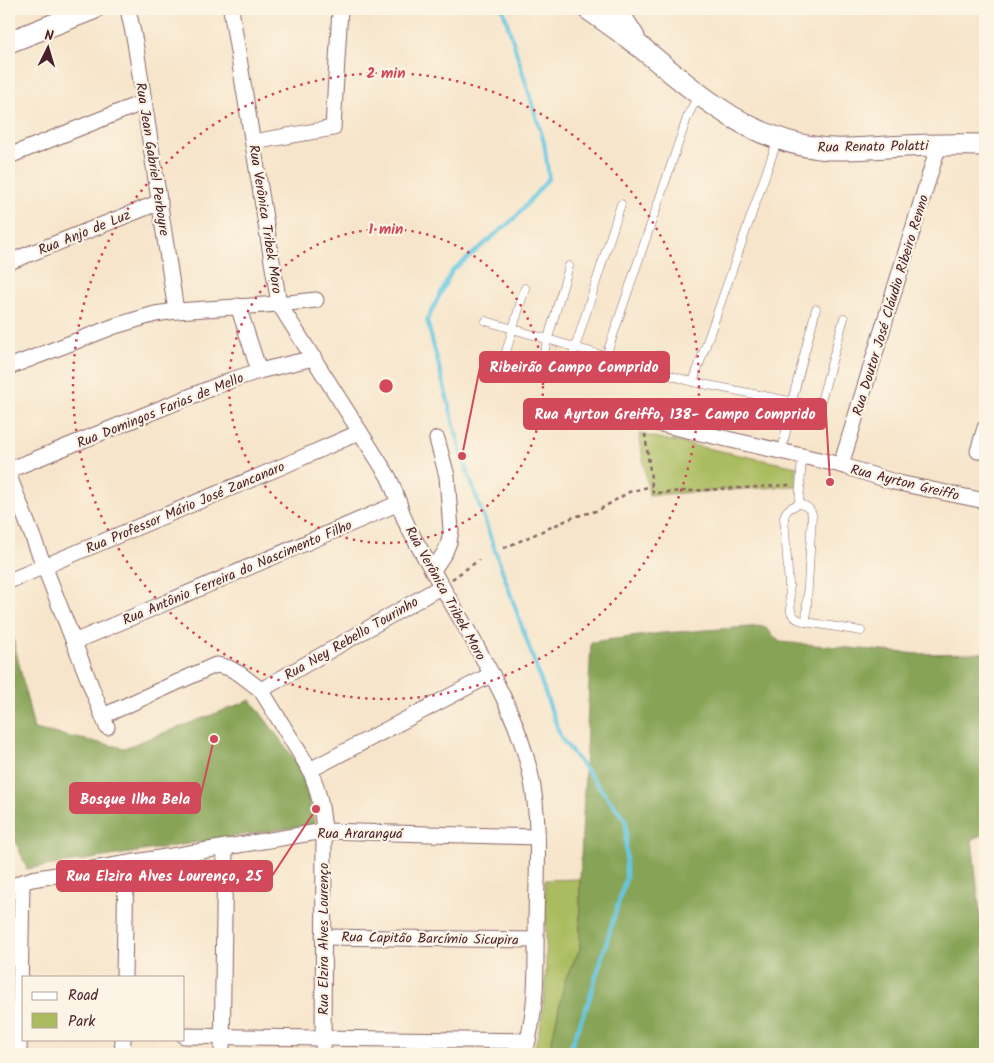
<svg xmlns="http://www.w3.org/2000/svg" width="994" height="1063" font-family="Kalam,sans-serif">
<rect width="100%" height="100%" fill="#fcf5e5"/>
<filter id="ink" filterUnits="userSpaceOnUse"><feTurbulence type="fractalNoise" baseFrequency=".02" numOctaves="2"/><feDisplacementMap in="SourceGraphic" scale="10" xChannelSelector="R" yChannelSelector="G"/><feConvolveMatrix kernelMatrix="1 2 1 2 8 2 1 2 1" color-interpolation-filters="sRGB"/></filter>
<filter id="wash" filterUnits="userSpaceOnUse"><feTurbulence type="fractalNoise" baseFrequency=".0096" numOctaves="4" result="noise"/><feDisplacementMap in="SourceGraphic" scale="20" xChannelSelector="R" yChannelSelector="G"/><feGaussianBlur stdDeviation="1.12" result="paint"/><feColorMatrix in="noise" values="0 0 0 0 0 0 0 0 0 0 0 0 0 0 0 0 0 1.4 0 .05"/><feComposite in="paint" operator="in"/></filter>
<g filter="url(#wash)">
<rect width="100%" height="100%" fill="#f7e5cb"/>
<!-- green -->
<g fill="#aabc5f" stroke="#7a6e45">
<path d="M639,434L797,467L796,486L649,495Z"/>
<path d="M580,879V949L565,980L549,1054H532C552,1001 545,936 545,880Z"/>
</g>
<!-- forest -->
<g fill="#87a456" stroke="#686240">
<path d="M764,626L780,642L918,654L985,653V834L972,839L985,961V1054H549L565,980L580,949V879L591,642L663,633Z"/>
<path d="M9,629H11L34,729L124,748L251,700L301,768L315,824L27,869L9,824Z"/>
</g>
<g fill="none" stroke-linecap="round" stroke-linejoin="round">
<!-- stream -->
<path stroke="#64c7e2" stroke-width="4" d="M503,9L544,142L549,178L516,217L452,271L427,320L462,456L561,738L626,821V878L588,1003L568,1054"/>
</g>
</g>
<g filter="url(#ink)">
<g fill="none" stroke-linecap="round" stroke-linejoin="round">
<defs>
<g id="service">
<path d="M486,321L693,382L810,405L817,404L821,401L844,318"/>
<path d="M606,356L687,118L698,95"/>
<path d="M503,362L525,288"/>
<path d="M540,366L569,266"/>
<path d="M567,373L621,204"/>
<path d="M693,382L778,139"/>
<path d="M782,451L792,401L816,309"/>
<path d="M799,504C806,506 809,507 812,514L806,622C800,620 794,619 791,612L784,517C786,509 791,507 799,504Z"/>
<path d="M799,504L802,456"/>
<path d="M806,622L861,631"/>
</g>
<g id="minor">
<path d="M128,9L135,42L176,311"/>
<path d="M231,9L279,304L388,476C397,493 400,512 409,529C429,566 452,603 473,640C498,685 518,721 530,772C541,820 537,870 536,919C536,964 538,1011 524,1054"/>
<path d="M253,142L333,128L340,9"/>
<path d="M9,156L144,102"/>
<path d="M9,262L160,202"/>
<path d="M238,306L259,371"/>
<path d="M9,367L115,326L155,314L176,311L279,304L316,300"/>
<path d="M590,408L802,456L841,465L894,482L985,501"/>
<path d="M978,451L985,428"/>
<path d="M841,465L939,144"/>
<path d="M9,470L231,380L259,371L314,358"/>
<path d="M9,476L107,727"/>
<path d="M433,570L445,552L449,542L451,530L447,476L437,439"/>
<path d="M9,581L283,466L360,432"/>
<path d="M74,642L399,503"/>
<path d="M261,690L442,586"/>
<path d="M103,716L211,667L216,665L222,666L229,668L240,674L261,690L310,770C319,791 322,808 324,831L323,1054"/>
<path d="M310,770L492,674"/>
<path d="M9,887L32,879L324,831L537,837"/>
<path d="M323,937L536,940"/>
<path d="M124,977L126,864"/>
<path d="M184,1036L528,1041"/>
<path d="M19,1054L22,882"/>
<path d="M122,1054L123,1039"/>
<path d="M222,1054L225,847"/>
</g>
<g id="secondary">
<path d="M588,9C607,22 625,35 643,49C697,93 746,139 819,148C841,151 864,148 887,147C920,145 952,144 985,145"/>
<path d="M616,9L634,37"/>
<path d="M9,42L93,9"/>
</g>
</defs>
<!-- service casing -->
<use href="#service" stroke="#876463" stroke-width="9"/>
<!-- minor casing -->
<use href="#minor" stroke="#876463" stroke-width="17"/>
<!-- secondary casing -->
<use href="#secondary" stroke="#876463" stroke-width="23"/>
<!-- path -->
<g stroke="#876463" stroke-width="2.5" stroke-dasharray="4 4" stroke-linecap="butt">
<path d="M645,434L653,493L791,485"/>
<path d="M504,548L574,517L599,510L629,492L652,486"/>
<path d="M452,579L479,560"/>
</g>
<!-- service -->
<use href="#service" stroke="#fff" stroke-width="8"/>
<!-- minor -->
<use href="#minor" stroke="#fff" stroke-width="15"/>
<!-- secondary -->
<use href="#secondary" stroke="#fff" stroke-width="21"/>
</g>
</g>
<!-- distance rings -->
<g fill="none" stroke="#d1495b" stroke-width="2.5" stroke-dasharray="2.5 5">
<circle cx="386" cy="386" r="157"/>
<circle cx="386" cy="386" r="313"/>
</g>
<g text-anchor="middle" stroke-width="4.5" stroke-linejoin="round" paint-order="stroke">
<!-- street labels -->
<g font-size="14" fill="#4a1f2b" stroke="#fcf5e5">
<text transform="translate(873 146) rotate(-1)" y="5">Rua Renato Polatti</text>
<text transform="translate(153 159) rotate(81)" y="5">Rua Jean Gabriel Perboyre</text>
<text transform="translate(266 219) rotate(81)" y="5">Rua Verônica Tribek Moro</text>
<text transform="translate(84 232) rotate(-22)" y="5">Rua Anjo de Luz</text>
<text transform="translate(890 305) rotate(-73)" y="5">Rua Doutor José Cláudio Ribeiro Renno</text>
<text transform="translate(160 410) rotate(-22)" y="5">Rua Domingos Farias de Mello</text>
<text transform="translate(905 482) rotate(14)" y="5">Rua Ayrton Greiffo</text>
<text transform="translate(185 507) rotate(-23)" y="5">Rua Professor Mário José Zancanaro</text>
<text transform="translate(237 572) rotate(-23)" y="5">Rua Antônio Ferreira do Nascimento Filho</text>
<text transform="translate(446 593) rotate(61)" y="5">Rua Verônica Tribek Moro</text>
<text transform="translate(351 638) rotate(-30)" y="5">Rua Ney Rebello Tourinho</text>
<text x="360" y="838">Rua Araranguá</text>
<text transform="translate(430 938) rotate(1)" y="5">Rua Capitão Barcímio Sicupira</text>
<text transform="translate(323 939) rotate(-90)" y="5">Rua Elzira Alves Lourenço</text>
</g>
</g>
<circle cx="386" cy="386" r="8" fill="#d1495b" stroke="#fcf5e5" stroke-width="2.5"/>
<g font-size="15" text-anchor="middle" font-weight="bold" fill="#d1495b" stroke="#fcf5e5" stroke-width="4.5" stroke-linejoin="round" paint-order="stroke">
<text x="386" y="78">2 min</text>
<text x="386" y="234">1 min</text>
</g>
<!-- callouts -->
<path fill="none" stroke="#d1495b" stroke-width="2" d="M462 456L480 367M830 482L826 414M214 739L200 798M316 809L272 876"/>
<g fill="#d1495b" stroke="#fcf5e5" stroke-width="2">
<circle cx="462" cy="456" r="5"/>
<circle cx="830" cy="482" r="5"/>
<circle cx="214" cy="739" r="5"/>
<circle cx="316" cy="809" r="5"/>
</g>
<g fill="#d1495b" stroke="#d1495b" stroke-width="2">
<rect x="480" y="352" width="189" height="30" rx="5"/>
<rect x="524" y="399" width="302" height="30" rx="5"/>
<rect x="70" y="783" width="130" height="30" rx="5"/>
<rect x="57" y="861" width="215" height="30" rx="5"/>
</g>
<g font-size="15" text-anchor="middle" font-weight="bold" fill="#fff">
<text x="574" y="372">Ribeirão Campo Comprido</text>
<text x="675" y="419">Rua Ayrton Greiffo, 138- Campo Comprido</text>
<text x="135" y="804">Bosque Ilha Bela</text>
<text x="164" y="881">Rua Elzira Alves Lourenço, 25</text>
</g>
<!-- margin -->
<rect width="994" height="1063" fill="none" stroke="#fcf5e5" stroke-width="30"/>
<!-- legend -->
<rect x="22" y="976" width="162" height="65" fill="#fcf5e5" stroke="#b59f9b"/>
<rect x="32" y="992" width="25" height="8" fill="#ffffff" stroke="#b59f9b"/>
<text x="68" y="1000" font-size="15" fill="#4a1f2b">Road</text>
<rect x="32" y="1013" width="25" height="15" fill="#aabc5f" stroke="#b59f9b"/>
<text x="68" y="1026" font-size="15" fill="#4a1f2b">Park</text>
<!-- north arrow -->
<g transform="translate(48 48) rotate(5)" stroke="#fcf5e5" stroke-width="4" paint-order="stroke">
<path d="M0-4L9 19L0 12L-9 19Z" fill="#4a1f2b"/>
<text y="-8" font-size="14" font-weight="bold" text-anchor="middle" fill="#4a1f2b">N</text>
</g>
</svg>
